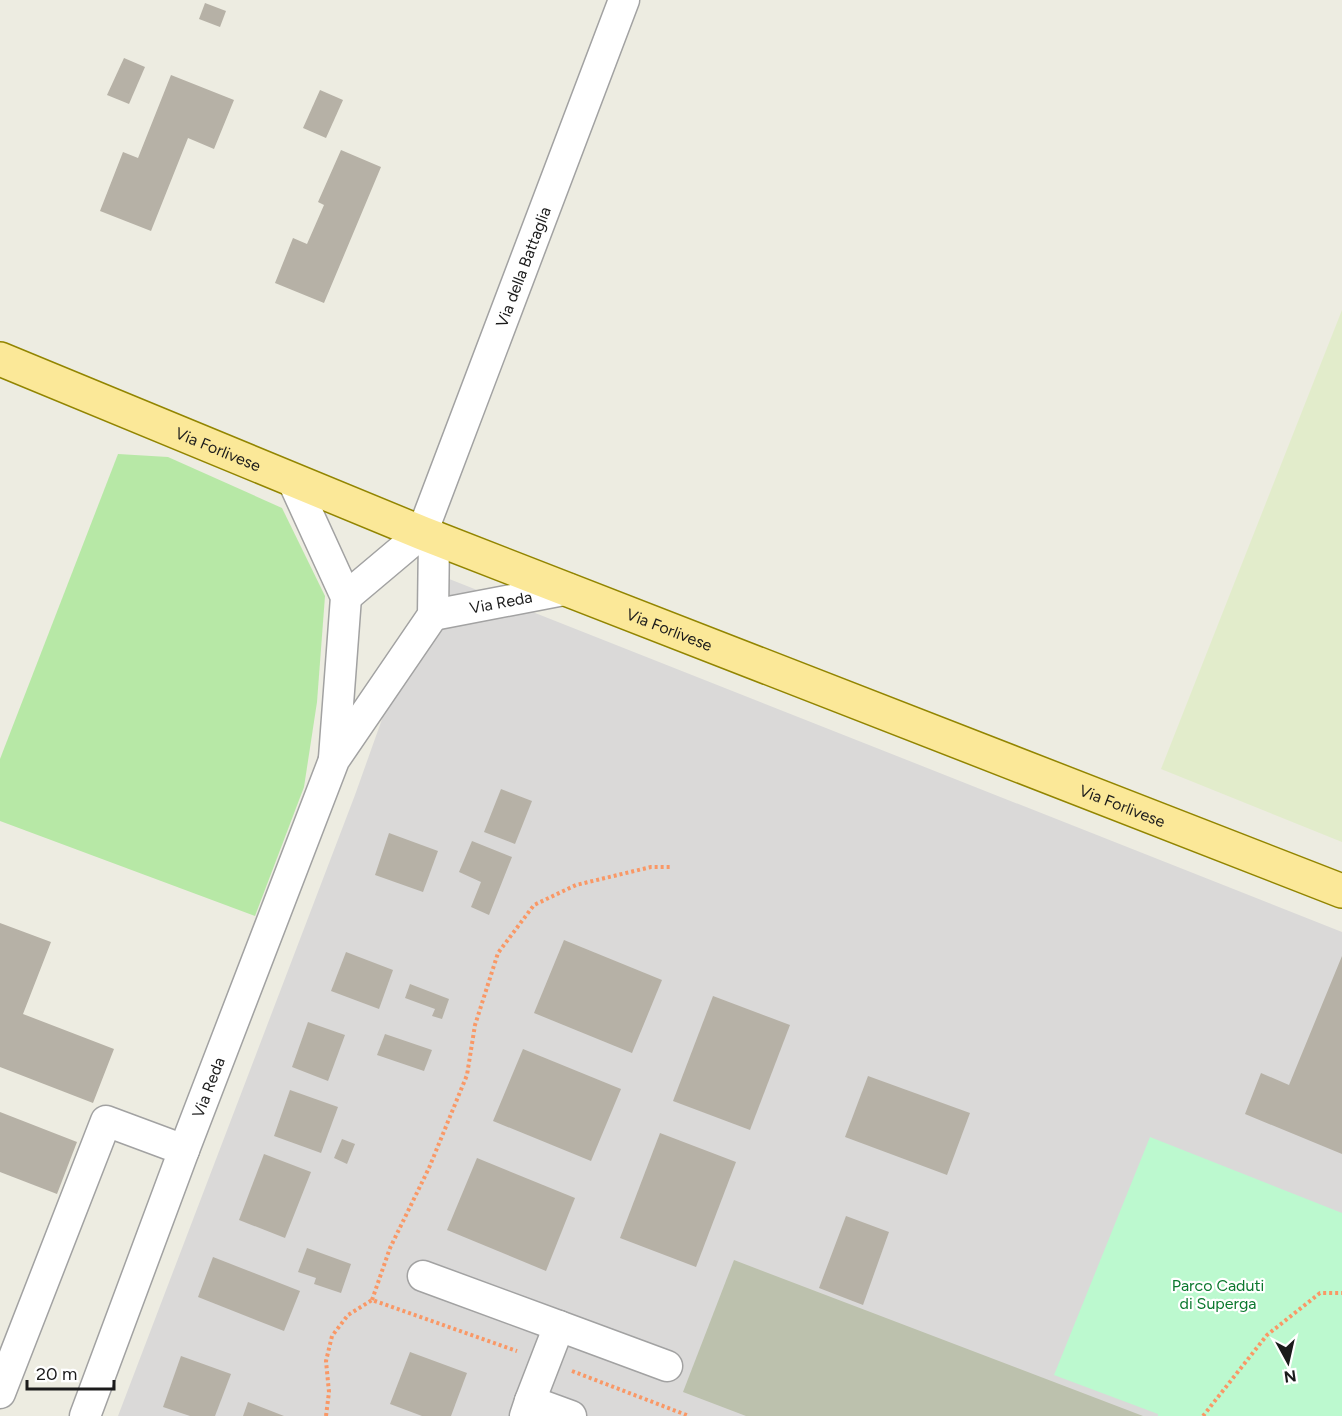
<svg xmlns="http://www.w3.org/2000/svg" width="1342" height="1416" font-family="Figtree,sans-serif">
<rect width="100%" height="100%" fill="#edece1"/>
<!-- residential -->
<path fill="#dad9d8" d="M434,573L1342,932V1416H118L355,795Z"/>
<!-- construction -->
<path fill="#bcc1ad" d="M734,1260L1143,1416H746L683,1392Z"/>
<!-- farmland -->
<path fill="#e2eccb" d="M1342,310V842L1161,769Z"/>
<!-- grass -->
<path fill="#b7e8a6" d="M118,454L168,457L282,508L325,596L317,702L304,787L255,916L0,821V759Z"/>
<!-- park -->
<path fill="#bcf9cf" d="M1150,1137L1342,1213V1416H1158V1414L1054,1375Z"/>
<!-- building -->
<g fill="#b6b1a6">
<path d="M205,3L226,11L220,27L199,19Z"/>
<path d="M124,58L145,67L129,104L107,95Z"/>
<path d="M171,75L234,100L214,149L188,138L151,231L100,211L123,152L138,158Z"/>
<path d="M320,90L343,100L326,138L303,128Z"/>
<path d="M341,150L381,167L324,303L275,283L293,238L307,244L324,205L318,202Z"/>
<path d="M501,789L532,801L515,844L484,832Z"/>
<path d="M389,833L438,851L423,892L375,875Z"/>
<path d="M472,841L512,857L489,915L471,907L481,882L459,872Z"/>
<path d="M0,923L51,942L23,1014L114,1049L93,1103L0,1067Z"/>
<path d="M564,940L662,980L632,1053L534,1013Z"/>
<path d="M346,952L393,970L379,1009L331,991Z"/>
<path d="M1342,956V1154L1245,1114L1261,1073L1289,1085Z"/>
<path d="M410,984L449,999L442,1019L432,1016L435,1009L405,998Z"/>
<path d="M713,996L790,1025L750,1130L673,1101Z"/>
<path d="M308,1022L345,1035L328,1081L292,1067Z"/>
<path d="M385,1034L432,1050L424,1071L377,1055Z"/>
<path d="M523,1049L621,1089L591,1161L493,1121Z"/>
<path d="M868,1076L970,1113L947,1175L845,1137Z"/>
<path d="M290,1090L338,1107L321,1153L274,1136Z"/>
<path d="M0,1112L77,1142L57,1194L0,1172Z"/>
<path d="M660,1133L736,1162L696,1267L620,1238Z"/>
<path d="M342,1139L355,1144L347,1164L334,1158Z"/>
<path d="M264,1154L311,1172L285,1238L239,1220Z"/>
<path d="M477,1158L575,1198L546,1271L447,1230Z"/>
<path d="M846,1216L889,1232L863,1305L819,1288Z"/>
<path d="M307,1248L351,1264L341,1293L314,1284L316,1278L298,1272Z"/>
<path d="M213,1257L300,1291L284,1331L198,1297Z"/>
<path d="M410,1352L467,1373L451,1416H422L390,1404Z"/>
<path d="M181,1356L231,1374L215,1416H190L163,1407Z"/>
<path d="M248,1402L284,1416H243Z"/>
</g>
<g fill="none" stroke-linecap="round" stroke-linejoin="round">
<defs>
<g id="minor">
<path d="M292,479L346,597L334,758"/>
<path id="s1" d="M346,597L422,533L624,0"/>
<path id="s2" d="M433,615L569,589"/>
<path d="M423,1276L559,1326"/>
<path d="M0,1393L106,1121L184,1150"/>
<path d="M530,1401L559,1326L667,1366"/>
<path id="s3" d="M85,1416L184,1150L334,760L433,615L434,536"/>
<path d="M525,1416L530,1401L571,1416"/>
</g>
<g id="major">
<path id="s4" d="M0,359L422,533L1342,891"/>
</g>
</defs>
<!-- minor casing -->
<use href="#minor" stroke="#a2a2a2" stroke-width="33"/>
<!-- major casing -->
<use href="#major" stroke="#928501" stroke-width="36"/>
<!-- path -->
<g stroke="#f99866" stroke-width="4" stroke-dasharray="3 3" stroke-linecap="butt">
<path d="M372,1300L390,1248L429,1168L467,1075L475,1025L498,953L534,905L576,885L651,867H671"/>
<path d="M572,1371L689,1416"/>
<path d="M326,1416L329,1392L326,1361L332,1336L348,1315L372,1300L517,1351"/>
<path d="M1203,1416L1267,1335L1320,1293H1342"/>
</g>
<!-- minor -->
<use href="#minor" stroke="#fff" stroke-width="30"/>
<!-- major -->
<use href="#major" stroke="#fbe898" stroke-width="33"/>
</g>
<g text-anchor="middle" stroke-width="4.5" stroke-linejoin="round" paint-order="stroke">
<!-- street labels -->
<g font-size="16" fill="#1b1b1b" stroke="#fff">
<text dy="6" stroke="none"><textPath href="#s1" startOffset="384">Via della Battaglia</textPath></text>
<text dy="6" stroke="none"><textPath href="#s4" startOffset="236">Via Forlivese</textPath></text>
<text dy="6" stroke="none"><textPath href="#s2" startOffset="69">Via Reda</textPath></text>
<text dy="6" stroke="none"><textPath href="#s4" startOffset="722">Via Forlivese</textPath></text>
<text dy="6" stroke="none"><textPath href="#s4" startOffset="1208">Via Forlivese</textPath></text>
<text dy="6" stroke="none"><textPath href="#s3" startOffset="351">Via Reda</textPath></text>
</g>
<!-- park labels -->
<g font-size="16" fill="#0b782e" stroke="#fff">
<text x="1218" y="1291">Parco Caduti<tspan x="1218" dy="18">di Superga</tspan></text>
</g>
</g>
<!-- north arrow -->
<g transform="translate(1288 1362) rotate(172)" stroke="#ffffff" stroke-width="4.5" paint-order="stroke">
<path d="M0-4.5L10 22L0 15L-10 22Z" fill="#1b1b1b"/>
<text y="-9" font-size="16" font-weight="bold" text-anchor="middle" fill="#1b1b1b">N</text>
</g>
<!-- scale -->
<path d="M27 1380v9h87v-9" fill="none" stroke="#1b1b1b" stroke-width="3"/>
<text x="36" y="1380" font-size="18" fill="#1b1b1b" stroke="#ffffff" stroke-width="4.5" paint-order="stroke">20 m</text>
</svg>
